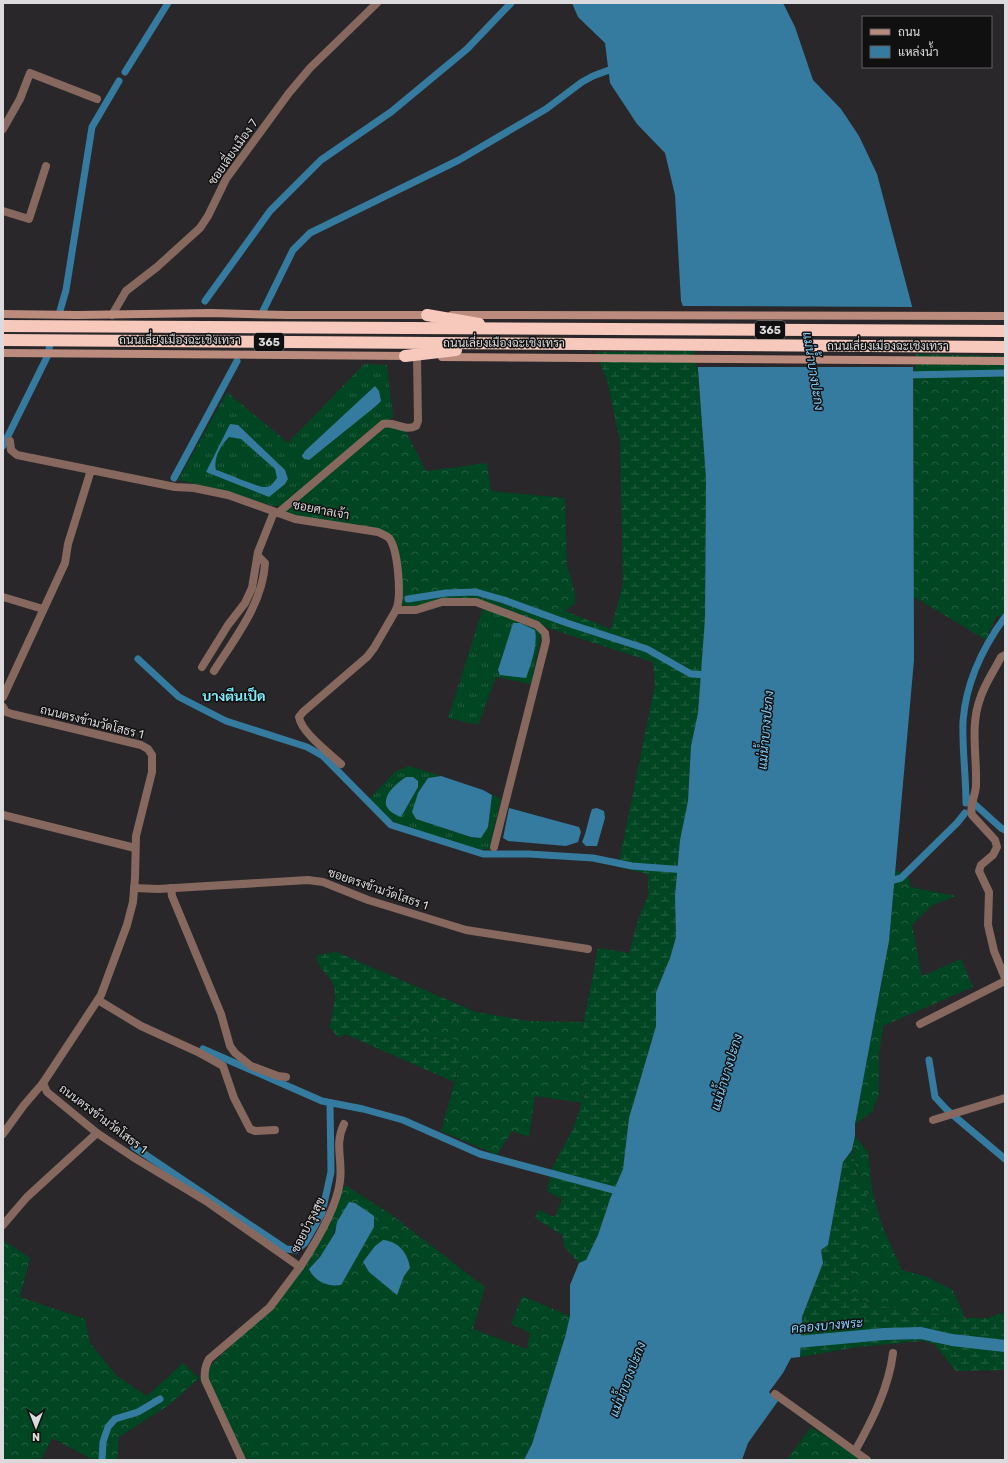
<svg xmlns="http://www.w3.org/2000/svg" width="1008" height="1463" font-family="Rubik,Sarabun,sans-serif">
<defs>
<pattern id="grass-tufts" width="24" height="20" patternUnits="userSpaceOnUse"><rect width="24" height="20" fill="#004622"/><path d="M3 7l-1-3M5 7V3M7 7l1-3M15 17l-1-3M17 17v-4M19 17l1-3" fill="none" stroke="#256042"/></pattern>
<pattern id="forest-crowns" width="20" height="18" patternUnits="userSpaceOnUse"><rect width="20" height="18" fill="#004622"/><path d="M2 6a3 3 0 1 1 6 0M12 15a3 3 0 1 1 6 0" fill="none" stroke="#256042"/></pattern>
<pattern id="wetland-marsh" width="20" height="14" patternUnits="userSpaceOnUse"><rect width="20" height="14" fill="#004622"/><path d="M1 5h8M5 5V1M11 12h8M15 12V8" fill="none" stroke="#256042"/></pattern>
</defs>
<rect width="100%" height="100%" fill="#292729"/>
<!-- grass -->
<g fill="url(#grass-tufts)">
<path d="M364,364L387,365L393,417L281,506H273L232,493L178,480L227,392L288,443Z"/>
<path d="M483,608L540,630L541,635L531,684L496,677L478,725L448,718Z"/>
<path d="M409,766L441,776L428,778L416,819L471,837L481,838L488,827L492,795L501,799L489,849L477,850L400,826L381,812L369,799L396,771Z"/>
</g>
<!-- forest -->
<g fill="url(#forest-crowns)" fill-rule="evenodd">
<path d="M914,354L1005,356V614L996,617L986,640L914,597Z"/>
<path d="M402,424L426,471L487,463L491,491L565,498L567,565L575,593V603L565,611L551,629L475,599L413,606L402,605L398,558L390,535L290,515L285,511L384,428Z"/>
<path d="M895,870L908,876L911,887L956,896L931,906L912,925L922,976L961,959L973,987L883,1026L879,1054V1094L872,1112L855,1124L889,942Z"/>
<path d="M390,1017L422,1021L447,1019L477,1024L529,1021L583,1022C580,1048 589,1079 582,1103L535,1096L529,1137L512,1131L497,1155L441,1131L462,1056L452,1038L434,1039Z"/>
<path d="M855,1136L868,1152L872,1190L882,1225L902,1270L927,1277L953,1290L965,1318L874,1305L848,1294V1285L859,1255L857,1221L869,1199C859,1177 850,1160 855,1136Z"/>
<path d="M345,1185L389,1213L485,1287L473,1329L527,1349L530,1333L511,1324L522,1296L570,1316L565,1337L532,1444L524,1460H247L199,1378L169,1405L119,1437L117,1460H93L52,1438L41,1460H3V1240L30,1258L20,1297L85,1319L90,1343L117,1376L147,1396L183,1363L199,1378L298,1276ZM337,1222L341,1285C328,1287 315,1282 309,1269C322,1255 334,1240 337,1222Z"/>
<path d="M811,1427L858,1457L856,1460H787Z"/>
</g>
<!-- wetland -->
<g fill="url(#wetland-marsh)">
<path d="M696,351L706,479L705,618L698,713L691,746L688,801L680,840L675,896L676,937L670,958L656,992V1026L629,1118L623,1169L610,1199L598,1235L586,1261L579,1263L565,1248L562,1235L535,1218L538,1210L555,1217L562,1199L547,1191L552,1168L573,1129L585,1094L581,1037L598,948L629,953L639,917L648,896V874L618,867L655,684L653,662L551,629L565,611L611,629L623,584L620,442L607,380L595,352Z"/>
<path d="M336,952L476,1012L529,1021L477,1024L447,1019L422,1021L392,1017L434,1039L452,1038L462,1056L454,1082L345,1034L339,1038L329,1027C332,1017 338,993 333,984C328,972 317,970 317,955Z"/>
<path d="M852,1150L857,1173L869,1199L857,1221L859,1255L848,1285V1294L874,1305L965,1318H987L1005,1312V1370L956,1371L934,1344L923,1341L857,1347L800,1357L802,1317L823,1263L821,1250L828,1245L843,1162Z"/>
</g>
<!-- water -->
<g fill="#347b9f" fill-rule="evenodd">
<path d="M572,3H783L795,27L813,80L841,109L859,136L877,174L913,310L914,660L889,941L855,1124V1136L852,1150L843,1162L828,1245L821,1250L823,1263L802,1317L800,1357L791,1358L783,1373L769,1392L778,1401L748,1443L742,1460H524L532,1444L565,1337L570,1316V1285L579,1263L586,1260L598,1235L610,1199L623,1169L629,1118L656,1026V992L670,958L676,937L675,896L680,840L688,801L691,746L698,713L705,618L706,479L696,342L681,301L675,195L665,153L637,124L610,83L605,43L578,17Z"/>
<path d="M375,386L379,391L381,401L376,406L309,460L304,459L302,456L305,451Z"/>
<path d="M230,424L238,425L285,470L288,479L285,484L269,497L206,472ZM229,437L241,439L275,469L277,478C274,482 271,487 266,487C258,488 227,473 216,470C213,458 221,445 229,437Z"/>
<path d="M513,623H520L535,630C538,644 531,664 526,678L500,675L498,670Z"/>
<path d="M441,776L483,790L492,795L488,827L481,838L471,837L416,819L412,812L418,793L428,778Z"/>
<path d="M406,777H413L418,781V787L401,817C373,807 389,788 406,777Z"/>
<path d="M509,808L579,827L581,832L578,842L566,846L508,841L503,838Z"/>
<path d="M597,808L604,811L605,818L597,846H586L582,842C587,831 588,820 592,809Z"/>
<path d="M349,1202L355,1203L374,1216V1227L341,1285C328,1287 315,1282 309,1269L320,1257L335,1233L337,1222Z"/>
<path d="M383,1240C398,1241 408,1253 410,1268L404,1276L397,1295L369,1272L363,1262L375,1246Z"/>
</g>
<!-- pier -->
<path fill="#292729" d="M681,306L915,307L916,367H696L694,342Z"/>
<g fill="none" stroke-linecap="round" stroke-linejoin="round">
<!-- canal -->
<g stroke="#347b9f" stroke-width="7">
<path d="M125,72L168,3"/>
<path d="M205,301L270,211L321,160L391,112L467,49L511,3"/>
<path d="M60,311L66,290L92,127L119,81"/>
<path d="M263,311L293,250L310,233L459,160L546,109L582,82L593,76L617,67"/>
<path d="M49,349L50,345"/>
<path d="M905,375L1005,373"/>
<path d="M3,446L47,357"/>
<path d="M174,478L237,361"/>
<path d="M408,599L446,593L476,592L504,600L567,623L647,649L691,674L709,675"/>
<path d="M138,659L179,697L226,721L307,747L323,756L391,825L483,854H529L593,858L632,866L686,870"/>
<path d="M969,799L1001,828L1005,830"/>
<path d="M966,803C966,776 962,748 963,721C966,683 983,647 1005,617"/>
<path d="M886,882L901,878L957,823L965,813"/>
<path d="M203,1049L322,1101L363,1109L403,1120L480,1154L621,1192"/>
<path d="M929,1060L935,1097L947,1110L1005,1159"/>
<path d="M134,1147L286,1249L296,1250L305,1243L322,1213L331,1172L330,1103"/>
<path d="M102,1460L103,1442L108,1427L115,1419L138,1412L160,1399"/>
</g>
<!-- river -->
<path stroke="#347b9f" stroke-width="12" d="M786,1343L884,1334L921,1333L952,1340L1005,1346"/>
<!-- street -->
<g stroke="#86685f" stroke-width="8">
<path d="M3,129L20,99L30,73L97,99"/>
<path d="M3,211L29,219L46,166"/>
<path d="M112,315L126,291L157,267L200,228L208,216L226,179L289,93L310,68L377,3"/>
<path d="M10,441L11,450L17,455L91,470"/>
<path d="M278,513L383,424C395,421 404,432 416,426L418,421L417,356"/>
<path d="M3,597L43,609"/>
<path d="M396,610H416L442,602H476L537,625L545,633L546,641L494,847"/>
<path d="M1005,655L1001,657C994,671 984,685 980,699C970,725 977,757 976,785C976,795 969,805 972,815L995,840L997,847L993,855L981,865L979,871L989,892L988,925L994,951L1005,978"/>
<path d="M202,667L228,625L245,603L252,588L258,552L274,512"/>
<path d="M214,671C235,638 263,603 265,563L258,556"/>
<path d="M3,697L65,563L68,544L91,470L175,487L194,488L228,495L295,519L378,532C382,534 386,535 389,538C398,549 402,597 396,610L374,648L367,657L303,712L299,717C301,732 330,754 341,764"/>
<path d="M3,707L6,712L12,714L141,745L148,749L152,755V772L136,836L135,878L133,902L127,925L101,995L43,1083L47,1092L97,1133L133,1157L206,1201L300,1267L270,1307L209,1359C205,1366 204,1372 205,1380L242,1460"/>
<path d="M3,815L135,848"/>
<path d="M134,888L158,889L308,880L323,882L368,900L466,930L588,949"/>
<path d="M171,888L172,896L221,1014L230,1046L235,1053L251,1066L278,1076L286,1077"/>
<path d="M98,1000L141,1026L198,1052L223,1066L234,1098L250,1129L255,1131L275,1130"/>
<path d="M920,1024L1005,981"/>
<path d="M933,1120L1005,1098"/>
<path d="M3,1134L24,1105L43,1083"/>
<path d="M3,1225L27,1197L97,1133"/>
<path d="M300,1267C315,1244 337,1208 340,1181C343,1160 334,1145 344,1124"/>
<path d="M775,1394L867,1460"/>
<path d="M855,1451C872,1421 889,1387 893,1353"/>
</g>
<!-- secondary -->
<g stroke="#bb8c7e" stroke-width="8">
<path d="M3,314L77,315L211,313L287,315H432"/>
<path d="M452,315L1005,316"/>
<path d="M3,353L410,356"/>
<path d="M442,357L1005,361"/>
</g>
<!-- highway -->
<g stroke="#f6c9bc" stroke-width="12">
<path d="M427,315L479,324"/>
<path d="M3,326L1005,331"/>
<path d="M3,340L1005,347"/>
<path d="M405,356L456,350"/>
</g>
</g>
<g text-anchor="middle" stroke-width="3" stroke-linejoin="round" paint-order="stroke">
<!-- shield labels -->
<g fill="#111011" stroke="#9f9d9f" stroke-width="1">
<rect x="755" y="321" width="30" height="18" rx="3"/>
<rect x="254" y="333" width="30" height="18" rx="3"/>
</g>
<g font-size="11" font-weight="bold" fill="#dcdadc">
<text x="770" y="334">365</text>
<text x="269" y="346">365</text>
</g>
<!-- street labels -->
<g font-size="12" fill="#dcdadc" stroke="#111011">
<text transform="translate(233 152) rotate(-55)" y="4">ซอยเลี่ยงเมือง 7</text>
<text x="180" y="344">ถนนเลี่ยงเมืองฉะเชิงเทรา</text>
<text x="504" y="347">ถนนเลี่ยงเมืองฉะเชิงเทรา</text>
<text x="888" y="350">ถนนเลี่ยงเมืองฉะเชิงเทรา</text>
<text transform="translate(321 510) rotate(11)" y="4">ซอยศาลเจ้า</text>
<text transform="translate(92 722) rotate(14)" y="4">ถนนตรงข้ามวัดโสธร 1</text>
<text transform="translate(378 889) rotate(19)" y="4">ซอยตรงข้ามวัดโสธร 1</text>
<text transform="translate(103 1119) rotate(37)" y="4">ถนนตรงข้ามวัดโสธร 1</text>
<text transform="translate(308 1225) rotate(-63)" y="4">ซอยบำรุงสุข</text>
</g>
<!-- water labels -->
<g font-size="13" font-style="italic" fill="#7fcbf5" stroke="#111011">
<text transform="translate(814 371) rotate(81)" y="5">แม่น้ำบางปะกง</text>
<text transform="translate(765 730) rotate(-85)" y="5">แม่น้ำบางปะกง</text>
<text transform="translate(726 1072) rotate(-73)" y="5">แม่น้ำบางปะกง</text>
<text transform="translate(827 1325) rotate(-5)" y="5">คลองบางพระ</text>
<text transform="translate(627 1379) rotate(-69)" y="5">แม่น้ำบางปะกง</text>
</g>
<!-- quarter labels -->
<g font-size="14" font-weight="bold" fill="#82ecfa" stroke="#111011">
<text x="234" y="701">บางตีนเป็ด</text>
</g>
</g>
<!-- border -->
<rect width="1008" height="1463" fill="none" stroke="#dcdadc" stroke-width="8"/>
<!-- legend -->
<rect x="862" y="16" width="130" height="52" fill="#111011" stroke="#626162"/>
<rect x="870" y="29" width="20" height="6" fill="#bb8c7e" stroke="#626162"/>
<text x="898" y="36" font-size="12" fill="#dcdadc">ถนน</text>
<rect x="870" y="46" width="20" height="12" fill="#347b9f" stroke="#626162"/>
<text x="898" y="56" font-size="12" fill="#dcdadc">แหล่งน้ำ</text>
<!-- north arrow -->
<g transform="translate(36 1427) rotate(180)" stroke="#111011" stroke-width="3" paint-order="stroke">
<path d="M0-3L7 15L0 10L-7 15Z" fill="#dcdadc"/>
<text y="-6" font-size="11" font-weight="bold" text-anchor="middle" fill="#dcdadc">N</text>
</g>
</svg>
